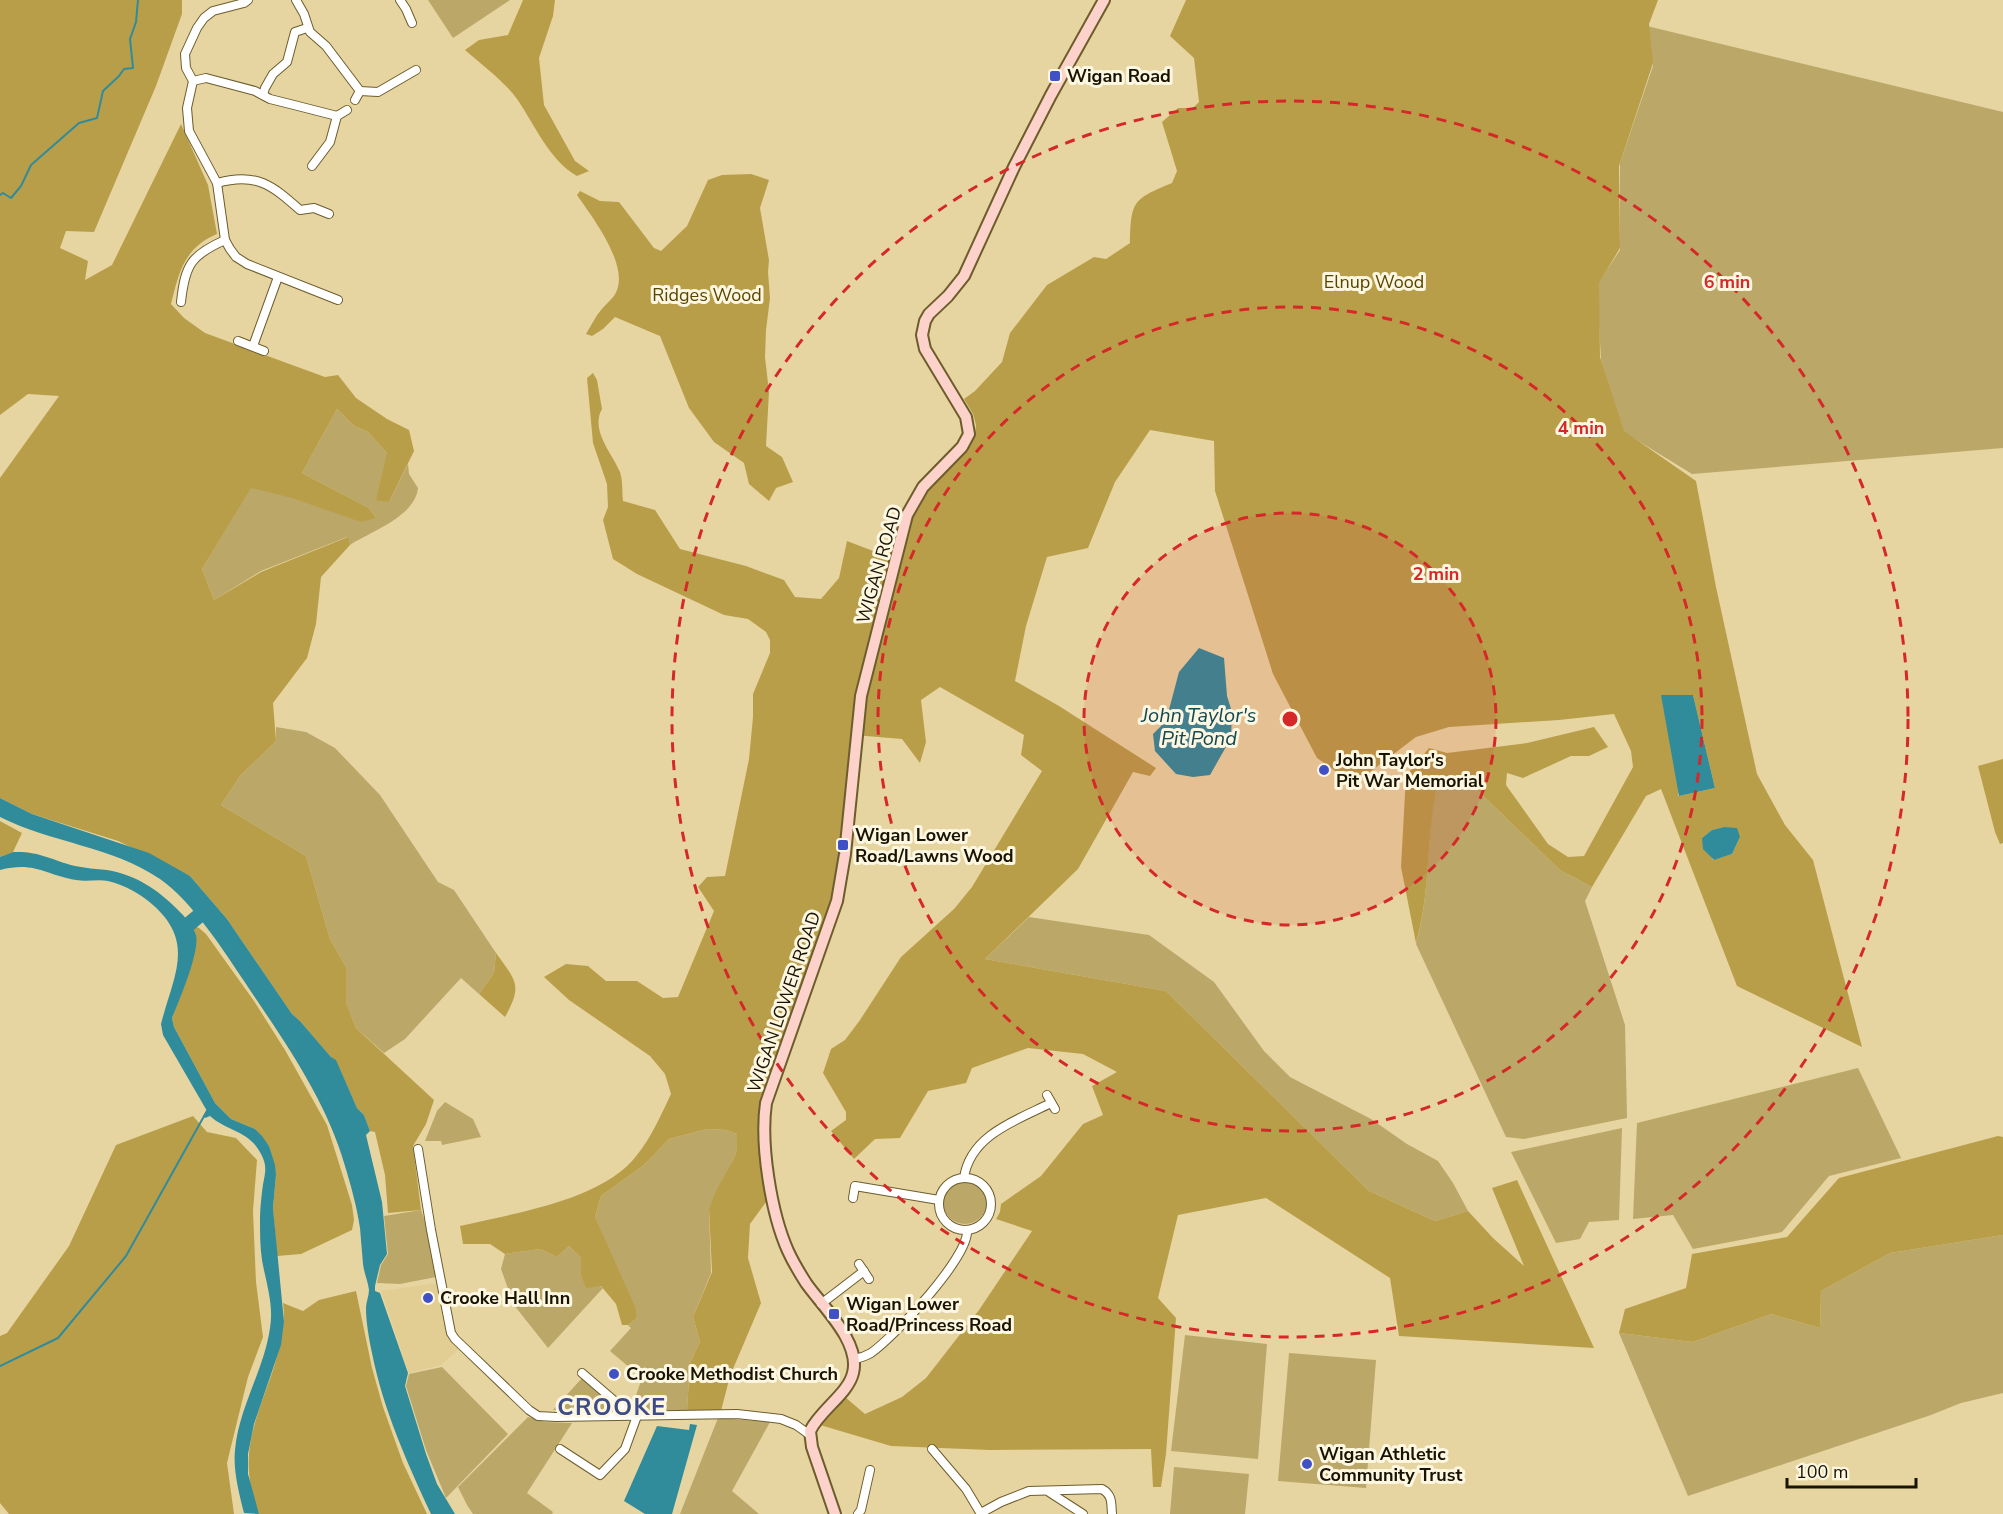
<svg xmlns="http://www.w3.org/2000/svg" width="2003" height="1514" font-family="'Nunito Sans',sans-serif">
<rect width="100%" height="100%" fill="#e6d5a1"/>
<!-- built -->
<path fill="#e2ce92" d="M437,1283L444,1325L449,1339L458,1350L441,1365L409,1373L381,1291Z"/>
<!-- green -->
<g fill="#bba768">
<path d="M428,0H510L453,38Z"/>
<path d="M1647,26L2003,112V448L1692,474L1622,431L1601,360L1597,285L1620,250V163L1653,66Z"/>
<path d="M337,409L354,426L368,432L387,453L389,502L408,464L409,474L418,488C415,517 371,531 350,545L347,537L261,571L214,600L202,569L251,487L376,518L369,508L302,473Z"/>
<path d="M276,727L306,732L335,748L380,795L438,882L454,890L496,953L494,973L479,994L461,978L405,1039L384,1053L356,1028L346,1002V967L330,939L306,856L221,805L240,776L276,741Z"/>
<path d="M1436,785H1472L1560,870L1592,887L1585,901L1625,1025L1627,1118L1524,1139L1506,1137L1416,944C1431,892 1426,838 1436,785Z"/>
<path d="M1029,917L1149,935L1214,982L1264,1051L1290,1077L1371,1119L1407,1144L1438,1161L1453,1183L1468,1211L1435,1221L1369,1191L1166,991L985,959Z"/>
<path d="M1858,1068L1901,1158L1829,1176L1782,1232L1693,1249L1673,1215L1633,1219L1637,1123Z"/>
<path d="M445,1102L473,1119L481,1137L442,1145L441,1141H425L437,1111Z"/>
<path d="M1622,1128L1619,1220L1589,1222L1580,1239L1556,1243L1511,1152Z"/>
<path d="M707,1129L727,1130L737,1134V1150L733,1160L709,1209L711,1273L693,1317L700,1342L690,1363L687,1410H649L632,1407L642,1378L610,1351L631,1328L628,1325L636,1319L595,1217L601,1196L644,1165L669,1139Z"/>
<circle cx="965" cy="1202" r="22"/>
<path d="M421,1210L427,1227L436,1277L400,1284L377,1283L381,1265L388,1254L384,1216Z"/>
<path d="M2003,1235V1393L1961,1403L1931,1415L1688,1496L1619,1333L1693,1342L1771,1314L1820,1328L1821,1291L1890,1253Z"/>
<path d="M569,1246L581,1258V1275L603,1288L548,1348L514,1305L501,1269L505,1254L540,1249L557,1257Z"/>
<path d="M1185,1335L1267,1344L1258,1459L1171,1451Z"/>
<path d="M1289,1353L1376,1360L1366,1488L1278,1481Z"/>
<path d="M442,1367L508,1434L446,1498L426,1450L406,1386L409,1374Z"/>
<path d="M583,1377L623,1411L553,1410Z"/>
<path d="M528,1417L545,1422L572,1423L527,1493L553,1512L552,1514H473L467,1505L458,1487Z"/>
<path d="M718,1418L770,1422L732,1491L759,1514H680Z"/>
<path d="M1174,1467L1249,1474L1245,1514H1170Z"/>
</g>
<!-- forest -->
<g fill="#b99e4a" fill-rule="evenodd">
<path d="M0,0H182V14L156,86L94,232L66,231L60,248L88,261L85,280L112,265L181,124L208,185L217,234C184,248 179,272 171,304L184,318L205,333L325,377L338,375L356,398L387,419L409,430L414,451L389,502L376,500L387,453L368,432L354,426L337,409L302,473L369,508L376,518L361,522L292,498L251,488L202,569L214,600L261,572L348,537L350,545L321,577L316,624L307,658L273,703L276,741L240,776L221,805L306,856L330,939L346,967V1002L356,1028L434,1100L426,1124L413,1146L421,1210L388,1213L385,1175L375,1132L370,1131L364,1115L357,1108L336,1061L331,1057L300,1021L292,1014L227,919L190,876L118,841L32,814L0,798V478L59,396L28,394L0,415Z"/>
<path d="M523,0H555L553,16L539,58L544,105L575,161L589,171L577,176C549,160 535,125 517,99C504,81 482,65 465,50L479,40L508,35Z"/>
<path d="M1186,0H1658L1649,24L1653,63L1619,166L1620,248L1599,283L1600,357L1624,431L1696,481L1716,587L1757,774L1785,825L1813,860L1862,1047L1737,986L1661,789L1646,796L1592,887L1560,870L1472,785H1437C1426,838 1431,892 1416,943L1401,867L1406,776L1429,748L1447,753L1527,743L1594,727L1608,747L1589,756H1571L1523,778L1507,773L1506,785L1548,844L1568,857L1584,856L1633,767L1631,751L1614,714L1559,720L1449,727L1416,737L1366,775H1341L1317,758L1273,674L1215,491L1214,441L1150,430L1115,482L1088,548L1047,557L1026,626L1015,681L1059,706L1156,768L1150,776L1133,772L1078,869L985,959L1166,991L1369,1191L1435,1221L1468,1211L1493,1238L1524,1266L1492,1188L1517,1180L1594,1348L1399,1336L1390,1278L1266,1198L1178,1215L1158,1298L1176,1318L1166,1454L1161,1487H1153L1151,1449L990,1450L891,1446L820,1425L845,1397L865,1414L902,1397L926,1378L979,1310L1032,1231L996,1219L1000,1212L1001,1204L1041,1176L1083,1124L1103,1115L1092,1086L1117,1072L1083,1054L1028,1048L972,1068L966,1083L928,1091L900,1138L875,1139L854,1159L831,1131L846,1120V1112L823,1073L831,1049L845,1040L860,1020L901,957L954,909L972,887L1042,771L1021,755L1024,735L940,687L921,700L926,742L920,763L902,739L854,735L839,879L761,1115L769,1198L750,1224L748,1258L761,1303L730,1376L721,1411L687,1410L690,1363L700,1342L693,1317L712,1272L709,1209L716,1191L733,1160L737,1150V1134L727,1130L707,1129L669,1139L644,1165L601,1196L595,1217L636,1309V1319L628,1325H622L616,1304L601,1286L586,1288L581,1275V1258L569,1246L557,1257L540,1249L505,1254L490,1244H463L460,1226C514,1213 602,1201 637,1155C651,1138 661,1115 671,1094L665,1074L650,1056L569,1000L544,977L566,964L588,966L606,981H637L663,998L678,997L714,911L698,887L707,877L725,876L749,759L753,717V694L770,653V640L766,632L748,619L724,615L637,574L613,559L603,520L608,507L607,484L593,443L587,378L593,373L597,380L602,409C590,430 612,453 620,472C623,481 622,492 623,501L655,510L680,549L746,566L784,580L795,597L821,599L839,578L847,541L902,562L911,516L921,493L966,450L975,436L976,425L973,414L964,399L975,391L1002,362L1010,333L1047,285L1094,257L1106,259L1130,243C1131,201 1133,199 1172,183L1177,171L1162,122L1178,108H1193L1199,102L1194,58L1170,36ZM1693,695L1715,788L1679,796H1678ZM1724,827L1740,837L1732,854L1713,860L1702,838L1712,830Z"/>
<path d="M751,174L769,180L760,208L769,260L768,272L770,298L766,330L765,357L769,392L766,446L782,457L793,482L776,488L769,501L749,484L744,463L714,442L689,408L660,336L615,317L603,329L592,336L586,334C591,326 595,317 601,310C605,305 610,301 614,296C633,269 592,217 577,195L580,191L600,201L619,202L654,248L661,251L687,226L708,180L722,175Z"/>
<path d="M2003,759V843L2000,844L1995,832L1978,766Z"/>
<path d="M0,821L22,833L13,852L0,857Z"/>
<path d="M192,925L199,928L206,934L254,1001L285,1050L327,1125L352,1205L354,1220L352,1230L301,1254L277,1256L273,1208L276,1175L269,1146L255,1129L231,1119L215,1103L174,1027L172,1018L187,979L196,935Z"/>
<path d="M496,953C516,981 523,985 505,1017L479,994L494,973Z"/>
<path d="M193,1116L207,1132L236,1138L257,1160L253,1211L256,1282L263,1337L248,1377L227,1463L234,1514H9L0,1503V1336L7,1333L69,1246L116,1145Z"/>
<path d="M1998,1136L2003,1137V1235L1890,1253L1821,1291L1820,1328L1771,1314L1693,1342L1619,1333L1625,1309L1686,1288L1692,1254L1787,1237L1839,1178Z"/>
<path d="M356,1291L372,1368L383,1407L403,1463L427,1514H259C236,1456 256,1421 274,1367C280,1347 286,1324 283,1303L303,1311L319,1300Z"/>
</g>
<!-- water -->
<g fill="#308b9b">
<path d="M1199,648L1224,658L1227,696L1232,712L1231,738L1210,775L1193,777L1176,774L1155,751L1153,734L1166,721L1179,672Z"/>
<path d="M1661,695H1693L1715,788L1679,796Z"/>
<path d="M0,798L32,814L149,853L190,876L227,919L292,1014L300,1021L331,1057L336,1060L357,1108L364,1115L370,1131L366,1135L382,1202L387,1254L380,1265L375,1286V1291L380,1293L408,1373L405,1386L426,1454L437,1484L455,1514H431C407,1462 383,1409 372,1353C369,1339 366,1322 366,1308C366,1302 369,1296 369,1290C368,1281 364,1273 363,1264C362,1252 361,1240 360,1228C357,1207 351,1186 345,1166C326,1099 284,1041 246,984C224,951 192,901 160,879C112,846 51,843 0,817Z"/>
<path d="M1724,827L1737,828L1740,837L1732,854L1714,860L1703,849L1702,838L1712,830Z"/>
<path d="M13,852C40,851 51,860 75,866C85,868 96,869 107,870C136,875 157,889 177,909C184,916 193,925 196,935C200,952 179,1001 172,1018L174,1027L215,1103L231,1119L255,1129L262,1136L269,1146L275,1165L276,1175L273,1208L284,1322L281,1345L254,1424L248,1454V1474L259,1514L244,1513C239,1493 233,1471 235,1450C239,1407 264,1370 270,1328C274,1304 266,1283 262,1260C260,1247 260,1233 260,1219C260,1210 261,1201 262,1192C264,1173 270,1167 258,1149C247,1131 225,1130 210,1116L205,1118L203,1116L207,1111L163,1035L161,1024C173,976 196,943 153,905C141,894 125,885 108,881C98,879 87,882 76,880C45,875 35,861 0,870V857Z"/>
<path d="M690,1424L697,1425L672,1514H645L624,1501L657,1426L689,1430Z"/>
</g>
<g fill="none" stroke-linecap="round" stroke-linejoin="round">
<!-- stream -->
<g stroke="#308b9b" stroke-width="2">
<path d="M0,195L3,193L11,198L21,186L31,165L79,123L97,118L103,91L119,76L124,69L133,68L130,39L136,22L138,0"/>
<path d="M0,1366L58,1338L126,1256L208,1109"/>
</g>
<!-- river -->
<path stroke="#308b9b" stroke-width="15" d="M183,929L206,910"/>
<defs>
<g id="minor">
<path d="M248,0L244,3L213,11L204,18L197,28L185,54L186,68L193,81L187,108L189,131L217,183L225,240L230,249L236,257L247,264L338,300"/>
<path d="M296,0L304,14L310,32L326,46L360,91"/>
<path d="M400,0L406,9L412,23"/>
<path d="M193,81L206,78L255,91L270,99L294,105L337,116"/>
<path d="M360,91L378,92L416,70"/>
<path d="M263,95L265,88L273,74L287,62L295,32L307,28"/>
<path d="M355,100L360,91"/>
<path d="M312,166L330,142L337,116L347,110"/>
<path d="M217,183C256,172 272,185 300,210L314,208L329,214"/>
<path d="M181,302C185,265 191,255 225,240"/>
<path d="M238,341L264,351"/>
<path d="M253,346L278,277"/>
<path d="M1047,1095L1055,1109"/>
<path d="M418,1149L431,1230L451,1333L455,1339L529,1410L538,1416L556,1417L737,1414L781,1419L796,1425L810,1435"/>
<path d="M964,1178C970,1135 1017,1120 1051,1103"/>
<circle cx="965" cy="1204" r="26"/>
<path d="M853,1198L855,1186L939,1200"/>
<path d="M859,1264L869,1279"/>
<path d="M821,1304L864,1271"/>
<path d="M854,1359C860,1358 866,1356 871,1353C894,1337 970,1256 967,1230"/>
<path d="M582,1373L632,1416"/>
<path d="M560,1449L600,1475L625,1449L637,1416"/>
<path d="M932,1449L966,1489L981,1514"/>
<path d="M1049,1492L1083,1514"/>
<path d="M981,1513L1001,1502L1029,1491L1102,1489C1113,1495 1111,1504 1112,1514"/>
<path d="M858,1514L861,1510L870,1470"/>
</g>
<path id="secondary" d="M835,1514L812,1447L810,1431C820,1410 848,1394 853,1373C861,1342 822,1306 806,1283C799,1272 793,1262 788,1251C771,1213 760,1144 766,1103L837,901L845,854L861,696L907,515L923,487L962,447L969,434L966,417L925,349L922,335L925,321L929,314L948,296L964,276L1014,167L1051,95L1104,0"/>
</defs>
<!-- minor casing -->
<use href="#minor" stroke="#6d5d2c" stroke-width="10"/>
<!-- secondary casing -->
<use href="#secondary" stroke="#6d5d2c" stroke-width="14"/>
<!-- minor -->
<use href="#minor" stroke="#fff" stroke-width="8"/>
<!-- secondary -->
<use href="#secondary" stroke="#fcd2ca" stroke-width="10"/>
</g>
<!-- distance rings -->
<circle cx="1290" cy="719" r="206" fill="#d62828" fill-opacity=".12"/>
<g fill="none" stroke="#d62828" stroke-width="3" stroke-dasharray="10 8">
<circle cx="1290" cy="719" r="206"/>
<circle cx="1290" cy="719" r="412"/>
<circle cx="1290" cy="719" r="618"/>
</g>
<!-- markers -->
<g fill="#4051c5" stroke="#fdf7e2" stroke-width="2">
<rect x="1049" y="70" width="12" height="12" rx="3"/>
<circle cx="1324" cy="770" r="6"/>
<rect x="837" y="839" width="12" height="12" rx="3"/>
<circle cx="428" cy="1298" r="6"/>
<rect x="828" y="1308" width="12" height="12" rx="3"/>
<circle cx="614" cy="1374" r="6"/>
<circle cx="1307" cy="1464" r="6"/>
</g>
<g text-anchor="middle" stroke-width="6" stroke-linejoin="round" paint-order="stroke">
<!-- poi labels -->
<g font-size="18" font-weight="bold" fill="#191301" stroke="#fdf7e2" text-anchor="start">
<text x="1067" y="82">Wigan Road</text>
<text x="1336" y="766">John Taylor's<tspan x="1336" dy="21">Pit War Memorial</tspan></text>
<text x="855" y="841">Wigan Lower<tspan x="855" dy="21">Road/Lawns Wood</tspan></text>
<text x="440" y="1304">Crooke Hall Inn</text>
<text x="846" y="1310">Wigan Lower<tspan x="846" dy="21">Road/Princess Road</tspan></text>
<text x="626" y="1380">Crooke Methodist Church</text>
<text x="1319" y="1460">Wigan Athletic<tspan x="1319" dy="21">Community Trust</tspan></text>
</g>
<!-- park labels -->
<g font-size="18" fill="#584600" stroke="#fdf7e2">
<text x="1374" y="288">Elnup Wood</text>
<text x="707" y="301">Ridges Wood</text>
</g>
<!-- street labels -->
<g font-size="18" fill="#191301" stroke="#fdf7e2">
<text transform="translate(879 565) rotate(-74)" y="6">WIGAN ROAD</text>
<text transform="translate(784 1002) rotate(-71)" y="6">WIGAN LOWER ROAD</text>
</g>
<!-- water labels -->
<g font-size="20" font-style="italic" fill="#134851" stroke="#fdf7e2">
<text x="1199" y="722">John Taylor's<tspan x="1199" dy="23">Pit Pond</tspan></text>
</g>
<!-- district labels -->
<g font-size="24" font-weight="bold" letter-spacing="1.5" fill="#3d4b86" stroke="#fdf7e2">
<text x="612" y="1415">CROOKE</text>
</g>
</g>
<circle cx="1290" cy="719" r="9" fill="#d62828" stroke="#fdf7e2" stroke-width="3"/>
<g font-size="18" text-anchor="middle" font-weight="bold" fill="#d62828" stroke="#fdf7e2" stroke-width="6" stroke-linejoin="round" paint-order="stroke">
<text x="1727" y="288">6 min</text>
<text x="1581" y="434">4 min</text>
<text x="1436" y="580">2 min</text>
</g>
<!-- scale -->
<path d="M1787 1478v9h129v-9" fill="none" stroke="#191301" stroke-width="3"/>
<text x="1796" y="1478" font-size="18" fill="#191301" stroke="#fdf7e2" stroke-width="4.5" paint-order="stroke">100 m</text>
</svg>
